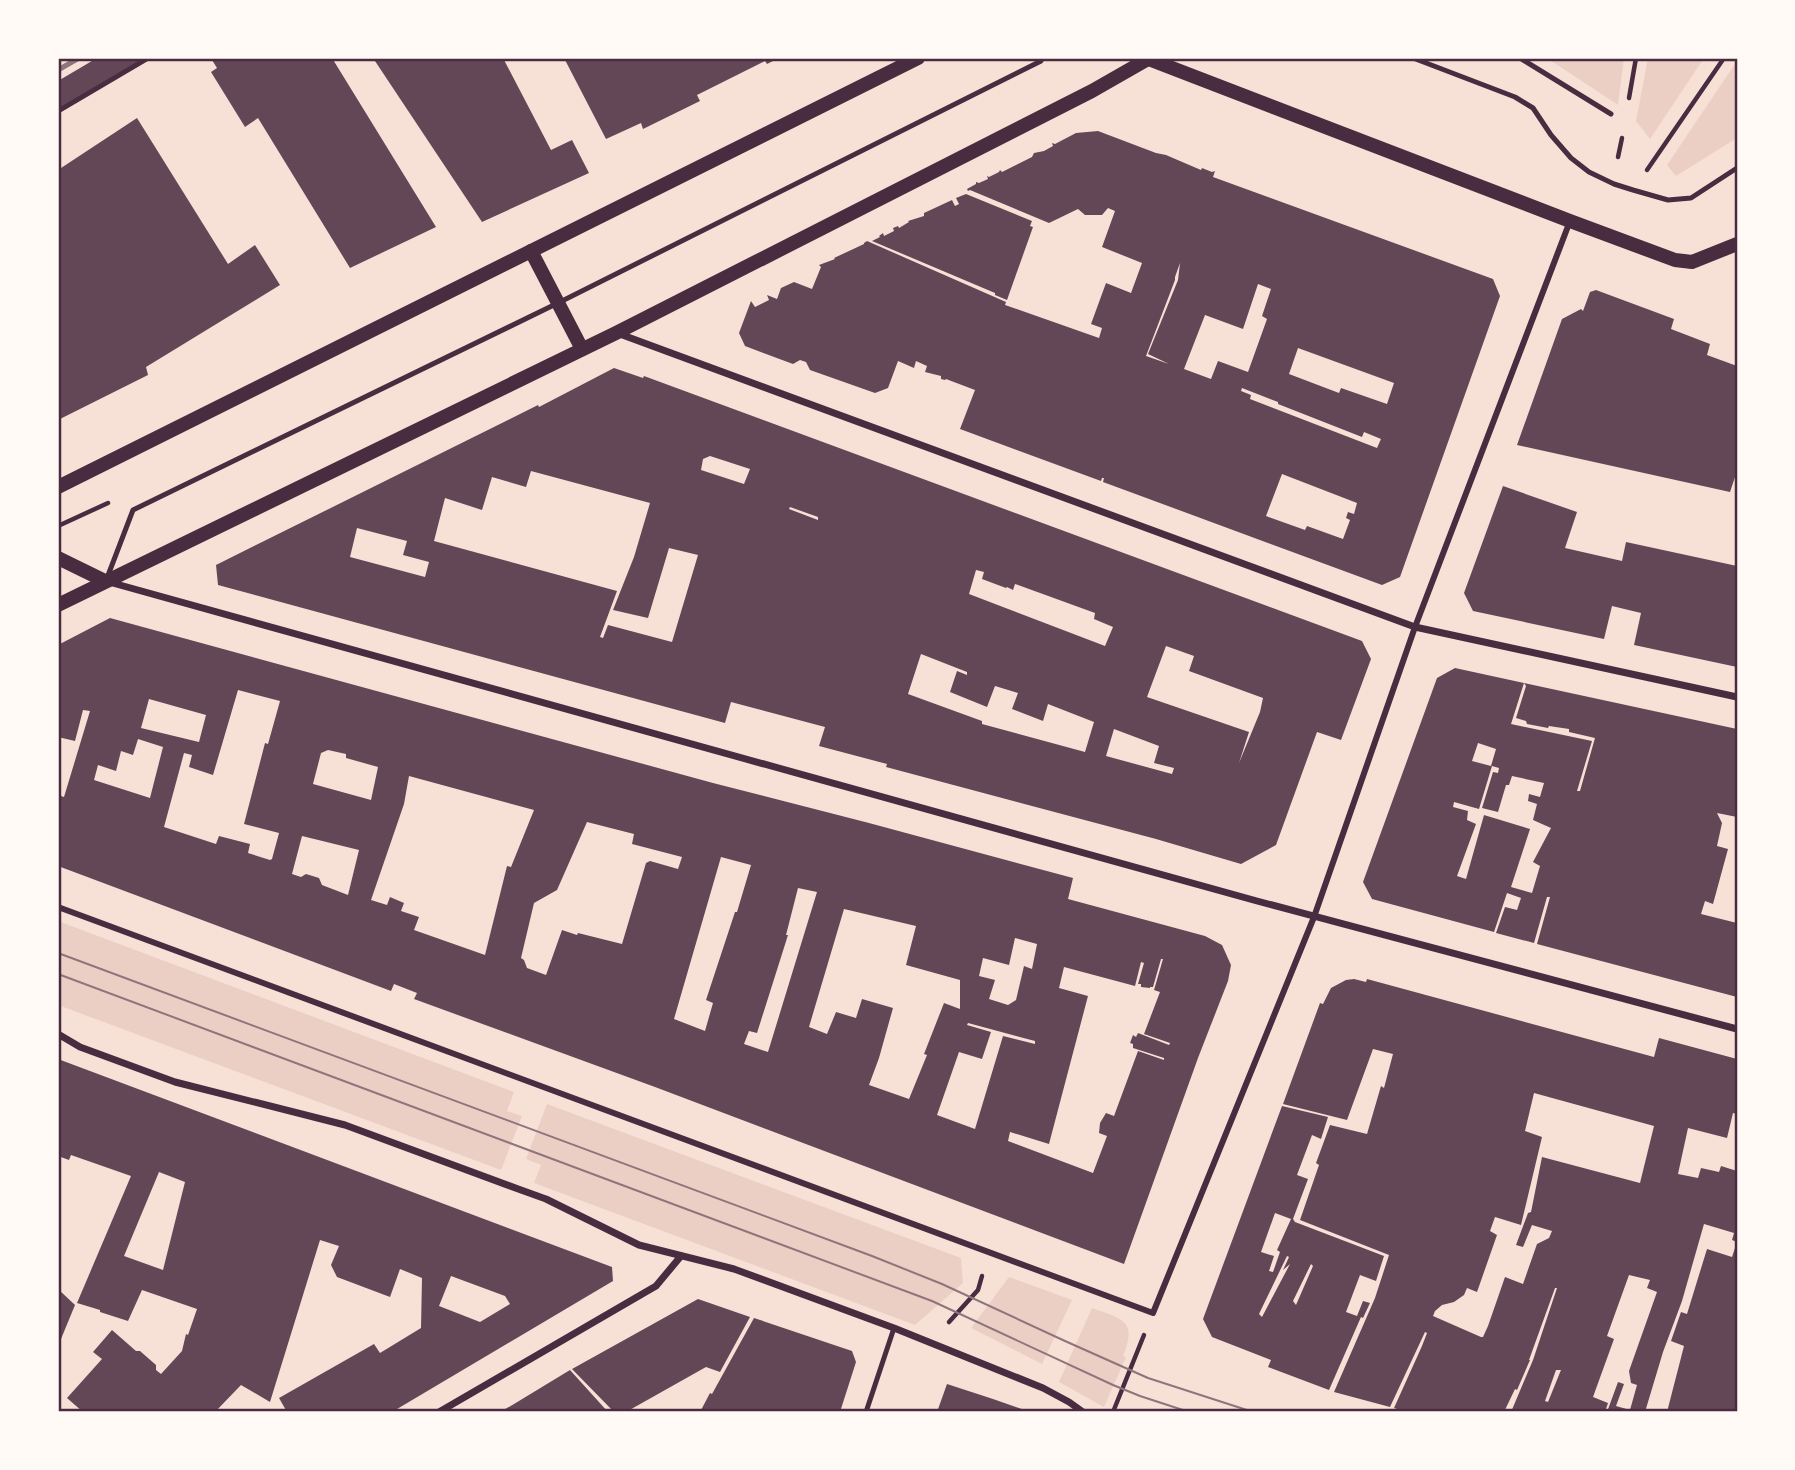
<svg xmlns="http://www.w3.org/2000/svg" width="1795" height="1470" font-family="Overpass,sans-serif">
<rect width="100%" height="100%" fill="#f7e1d7"/>
<!-- green -->
<g fill="#ebcfc5">
<path d="M1547,58H1624L1618,105Z"/>
<path d="M1648,58H1704L1650,139L1636,121Z"/>
<path d="M1737,61V138L1676,176L1667,165Z"/>
<path d="M58,921L514,1092L507,1111L522,1116L501,1170L58,1005Z"/>
<path d="M547,1104L961,1258L963,1283L915,1325L534,1183L541,1165L526,1159Z"/>
<path d="M1009,1277L1072,1300L1042,1364L971,1328Z"/>
<path d="M1092,1308C1122,1319 1138,1320 1123,1356L1126,1357L1104,1407L1059,1382Z"/>
</g>
<!-- building -->
<g fill="#644757" fill-rule="evenodd">
<path d="M97,58H153L58,114V81Z"/>
<path d="M215,58H332L436,227L350,268L258,118L245,127L211,72L217,68L212,60Z"/>
<path d="M373,58H503L551,150L572,140L589,173L482,222Z"/>
<path d="M564,58H779L767,64L765,61L697,95L700,101L643,129L641,123L606,139Z"/>
<path d="M137,118L228,264L255,245L280,285L146,367L148,375L58,420V170Z"/>
<path d="M1098,131L1156,153L1166,155L1201,170L1202,168L1212,172L1215,171L1213,177L1493,279L1500,296L1400,577L1382,585L1103,482L1104,478H1102L1101,481L960,429L975,390L946,379L945,380L941,379V376L925,372L927,366L916,361L914,368L898,361L888,388L875,393L810,370L806,362L800,360L793,364L745,346L739,333L751,301L755,307L769,300L767,295L777,299L781,288L794,282L812,289L821,267L819,265L835,259L834,258L864,244V243L867,241L1006,302L1005,305L1099,338L1102,328L1091,324L1106,283L1131,293L1142,263L1102,247L1115,211L1108,208L1102,215H1085L1078,209L1049,223L970,190L968,191L967,189L976,184V182L979,183L988,179L987,176L989,177L999,172L1000,170L1002,172L1032,157L1034,153L1044,151L1053,146L1052,143L1055,144L1076,133ZM1180,263L1178,280L1148,354L1169,364L1146,356L1175,280V277ZM1258,284L1271,289L1262,316L1267,319L1248,372L1218,361L1211,379L1184,369L1205,315L1243,329ZM1298,348L1394,383L1387,404L1341,388L1339,393L1289,374ZM1242,388L1278,402V404L1362,437L1364,432L1381,439L1377,448L1250,399L1251,395L1241,391ZM1282,474L1357,503L1354,514L1348,512L1346,518L1350,520L1343,539L1307,526L1305,530L1266,516Z"/>
<path d="M966,194L1032,221L1030,226L1033,227L1007,300L995,295V293L872,241L880,237L879,236L883,233L884,236L894,231L893,228L898,226L899,228L909,222L908,221L924,216V213L952,200L955,206L959,204L956,198Z"/>
<path d="M1596,290L1674,319L1671,329L1710,344L1707,355L1737,366V471L1730,492L1517,445L1562,319L1581,309L1583,311L1590,292Z"/>
<path d="M614,368L643,378L644,376L1362,641L1371,659L1341,740L1317,732L1276,845L1241,864L1156,839L886,767L887,764L819,746L825,727L731,702L725,723L218,585L216,565L538,405L539,407ZM710,456L750,469L744,484L701,470L703,459ZM531,471L650,503L634,557L613,610L648,618L669,548L698,555L672,642L608,625L603,638L600,637L617,591L434,541L445,498L482,510L492,477L526,487ZM790,507L818,517V520L789,509ZM357,528L407,541L403,555L429,562L425,577L350,557ZM976,570L984,572L982,579L1006,588L1007,587L1013,590L1015,584L1095,613L1094,619L1113,627L1105,646L969,594ZM1166,646L1194,656L1189,671L1263,698L1260,712L1239,763L1249,732L1147,697ZM921,654L967,672V675L957,671L950,692L987,707L995,686L1018,693L1012,709L1043,721L1048,704L1094,722L1085,752L982,724V721L908,694ZM1114,729L1159,746L1154,763L1174,768L1172,774L1106,756Z"/>
<path d="M1503,486L1577,512L1565,548L1622,561L1626,542L1737,566L1735,586L1737,587V667L1634,645L1641,613L1612,606L1604,639L1473,611L1464,593Z"/>
<path d="M110,618L713,783L869,823L1073,878L1068,899L1205,936L1222,945L1231,965L1228,981L1198,1058L1124,1264L655,1087L414,999L417,993L394,984L391,991L58,866V795L64,797L90,711L83,710L75,741L58,737V645ZM238,690L280,701L268,744L265,743L244,824L279,833L272,859L270,860L248,853L250,844L219,836L216,844L164,827L184,753L192,755L189,767L213,775ZM149,699L206,715L199,742L141,728ZM138,739L163,747L150,798L94,780L98,765L116,771L121,751L133,755ZM328,750L346,754V758L378,767L371,800L313,784L321,753ZM409,776L534,810L511,867L507,866L485,955L414,930L419,917L401,911L404,903L390,897L387,905L371,900L404,804ZM587,822L634,834L632,844L682,857L678,869L650,861L646,863L622,944L578,933L577,935L562,930L546,975L527,968L524,960L521,958L534,903L557,890ZM302,836L359,850L348,895L322,885L319,878L306,874L301,877L292,874ZM721,857L751,865L737,912H735L706,1000L713,1003L705,1031L674,1019ZM798,888L817,892L768,1052L744,1044L749,1031L757,1033L788,935H786ZM844,909L916,926L906,965L960,980V1009L944,1003L924,1054L927,1055L909,1099L869,1085L879,1058L893,1008L862,999L856,1018L836,1012L827,1034L809,1027ZM1015,938L1037,944L1032,969L1024,966L1016,1000L1008,1005L989,999L995,980L979,976L983,958L1009,965ZM1161,959H1163L1154,990L1160,992L1144,1034L1170,1043L1169,1045L1138,1033L1136,1037L1133,1035L1130,1043L1133,1044V1048L1164,1058V1060L1138,1051L1114,1116L1106,1113L1100,1123L1099,1133L1107,1136L1093,1173L1008,1141L1010,1132L1049,1144L1088,996L1059,988L1064,967L1135,986L1141,962L1144,963L1138,984H1141V987L1150,988V987H1153ZM968,1023L1035,1041V1044L1003,1036L975,1129L937,1115L959,1052L982,1059L991,1032L967,1025Z"/>
<path d="M1455,668L1524,683L1511,724L1592,741L1577,791H1580L1595,738L1569,732V729L1549,726L1548,728L1527,724L1526,721L1516,718L1526,686L1524,683L1737,729V817L1717,813L1722,823L1717,846L1728,849L1713,904L1705,901L1701,914L1737,923V997L1537,944L1550,897H1547L1534,943L1496,933L1505,907L1517,910L1521,898L1507,893L1494,932L1372,899L1363,882L1437,678ZM1478,743L1496,749L1491,766L1472,761ZM1492,766L1499,768L1498,773L1493,772L1482,808L1498,812L1506,785H1509L1512,776L1544,783L1540,797L1529,794L1528,801L1537,804L1533,820L1551,828L1533,862L1540,866L1532,893L1511,887L1530,829L1484,815L1466,879L1457,876L1476,824L1467,820L1468,811L1453,807L1454,802L1479,809Z"/>
<path d="M1354,979L1366,982L1367,979L1654,1057L1659,1038L1737,1059V1114L1733,1113L1727,1138L1688,1128L1678,1174L1698,1178L1701,1168L1719,1172L1721,1166L1737,1171V1412H1667L1684,1346L1671,1341L1681,1312L1687,1314L1707,1249L1732,1257L1737,1242L1732,1240L1734,1233L1704,1224L1682,1301L1663,1352L1645,1412H1607L1618,1382L1624,1384L1616,1406L1630,1410L1637,1385L1631,1383L1629,1371L1657,1292L1647,1288L1650,1280L1629,1275L1607,1336L1614,1339L1593,1397L1608,1403L1605,1412H1511L1533,1360L1557,1288H1555L1529,1360H1530L1517,1390L1515,1389L1504,1412H1406L1394,1408L1422,1346L1427,1333L1425,1332L1390,1407L1334,1392L1375,1298L1389,1255L1300,1220L1319,1165L1316,1163L1330,1125L1367,1134L1381,1086L1384,1088L1393,1054L1373,1049L1347,1120L1283,1104L1320,1003L1323,1004L1331,988L1346,980ZM1534,1093L1654,1126L1640,1183L1542,1157L1531,1212L1528,1213L1516,1245L1523,1247L1532,1225L1552,1231L1549,1238L1537,1244L1523,1284L1505,1277L1488,1326L1483,1337H1481L1433,1316L1435,1311L1442,1305L1454,1302L1464,1295L1467,1288L1477,1292L1497,1235L1490,1231L1495,1217L1521,1225L1542,1137L1525,1131ZM1556,1370H1561L1548,1402L1545,1401Z"/>
<path d="M58,1059L612,1267L613,1281L392,1412H287L279,1398L374,1344L380,1353L421,1328L422,1278L400,1269L390,1297L337,1277L331,1265L339,1246L320,1240L270,1402L241,1385L215,1412H83L67,1398L102,1359L93,1352L112,1330L136,1351H140L156,1365V1370L161,1374L182,1351L186,1334L188,1335L197,1309L142,1290L128,1321L100,1312V1310L77,1303L131,1176L71,1155L69,1160L58,1156ZM159,1172L185,1182L163,1270L124,1256ZM451,1276L505,1296L510,1304L480,1322L439,1306Z"/>
<path d="M1282,1106L1328,1117L1321,1139L1312,1135L1297,1175L1308,1179L1293,1219L1295,1222L1384,1256L1376,1281L1360,1275L1346,1312L1357,1316L1363,1301L1370,1303L1363,1318L1361,1317L1329,1390L1268,1367L1271,1360L1212,1337L1203,1319ZM1275,1213L1291,1219L1277,1250L1280,1252L1273,1272L1269,1271L1274,1256L1261,1252ZM1287,1256L1289,1257L1283,1270L1290,1264L1262,1317L1259,1314ZM1311,1264L1313,1266L1296,1305L1293,1301Z"/>
<path d="M58,1289L75,1305L61,1339L58,1343Z"/>
<path d="M698,1299L750,1317L720,1372L706,1367L626,1412H614L572,1369Z"/>
<path d="M754,1318L852,1351L856,1362L840,1412H700L710,1393L712,1394Z"/>
<path d="M570,1370L608,1412H500L514,1404Z"/>
<path d="M947,1384L993,1399L1030,1412H937Z"/>
</g>
<g fill="none" stroke-linecap="round" stroke-linejoin="round">
<!-- path -->
<g stroke="#4a2c40" stroke-width="4.5">
<path d="M1629,98L1636,58"/>
<path d="M58,111L148,58"/>
<path d="M1618,157L1622,138"/>
<path d="M1647,170L1724,58"/>
<path d="M58,526L108,503"/>
<path d="M949,1322L978,1290L982,1276"/>
<path d="M1113,1412L1144,1335"/>
</g>
<!-- service -->
<g stroke="#4a2c40" stroke-width="5">
<path d="M1413,58L1515,97L1533,108L1551,135L1571,158L1589,172L1614,184L1633,190L1668,200L1691,198L1737,168"/>
<path d="M1520,58L1611,114"/>
<path d="M107,578L133,510L558,303L1041,61L1042,58"/>
<path d="M866,1412L894,1328"/>
</g>
<!-- pedestrian -->
<path stroke="#4a2c40" stroke-width="6" d="M58,907L1153,1313L1314,917L1415,627L1570,221"/>
<!-- minor -->
<g stroke="#4a2c40" stroke-width="7">
<path d="M617,333L1415,627L1737,697"/>
<path d="M109,582L1257,901L1737,1029"/>
<path d="M58,1034L80,1047L175,1082L345,1125L521,1190L546,1199L639,1245L734,1269L894,1328L1043,1388L1069,1402L1083,1412"/>
<path d="M439,1412L656,1286L681,1256"/>
</g>
<!-- secondary -->
<g stroke="#4a2c40" stroke-width="14">
<path d="M1146,58L1570,221L1675,260L1692,262L1737,244"/>
<path d="M531,251L582,349"/>
<path d="M58,487L918,58"/>
<path d="M58,558L105,581"/>
<path d="M58,605L616,333L1092,91L1148,59"/>
</g>
<!-- tram -->
<g stroke="#8f747c" stroke-width="2">
<path d="M58,953L872,1256L942,1284L1065,1341L1148,1378L1253,1412"/>
<path d="M58,974L932,1301L1113,1385L1140,1396L1189,1412"/>
</g>
<!-- rail -->
<path stroke="#8f747c" stroke-width="5" d="M58,70L79,58"/>
</g>
<!-- border -->
<rect width="1795" height="1470" fill="none" stroke="#fffaf5" stroke-width="119"/>
<rect x="60" y="60" width="1676" height="1350" fill="none" stroke="#4a2c40" stroke-width="2.5"/>
</svg>
